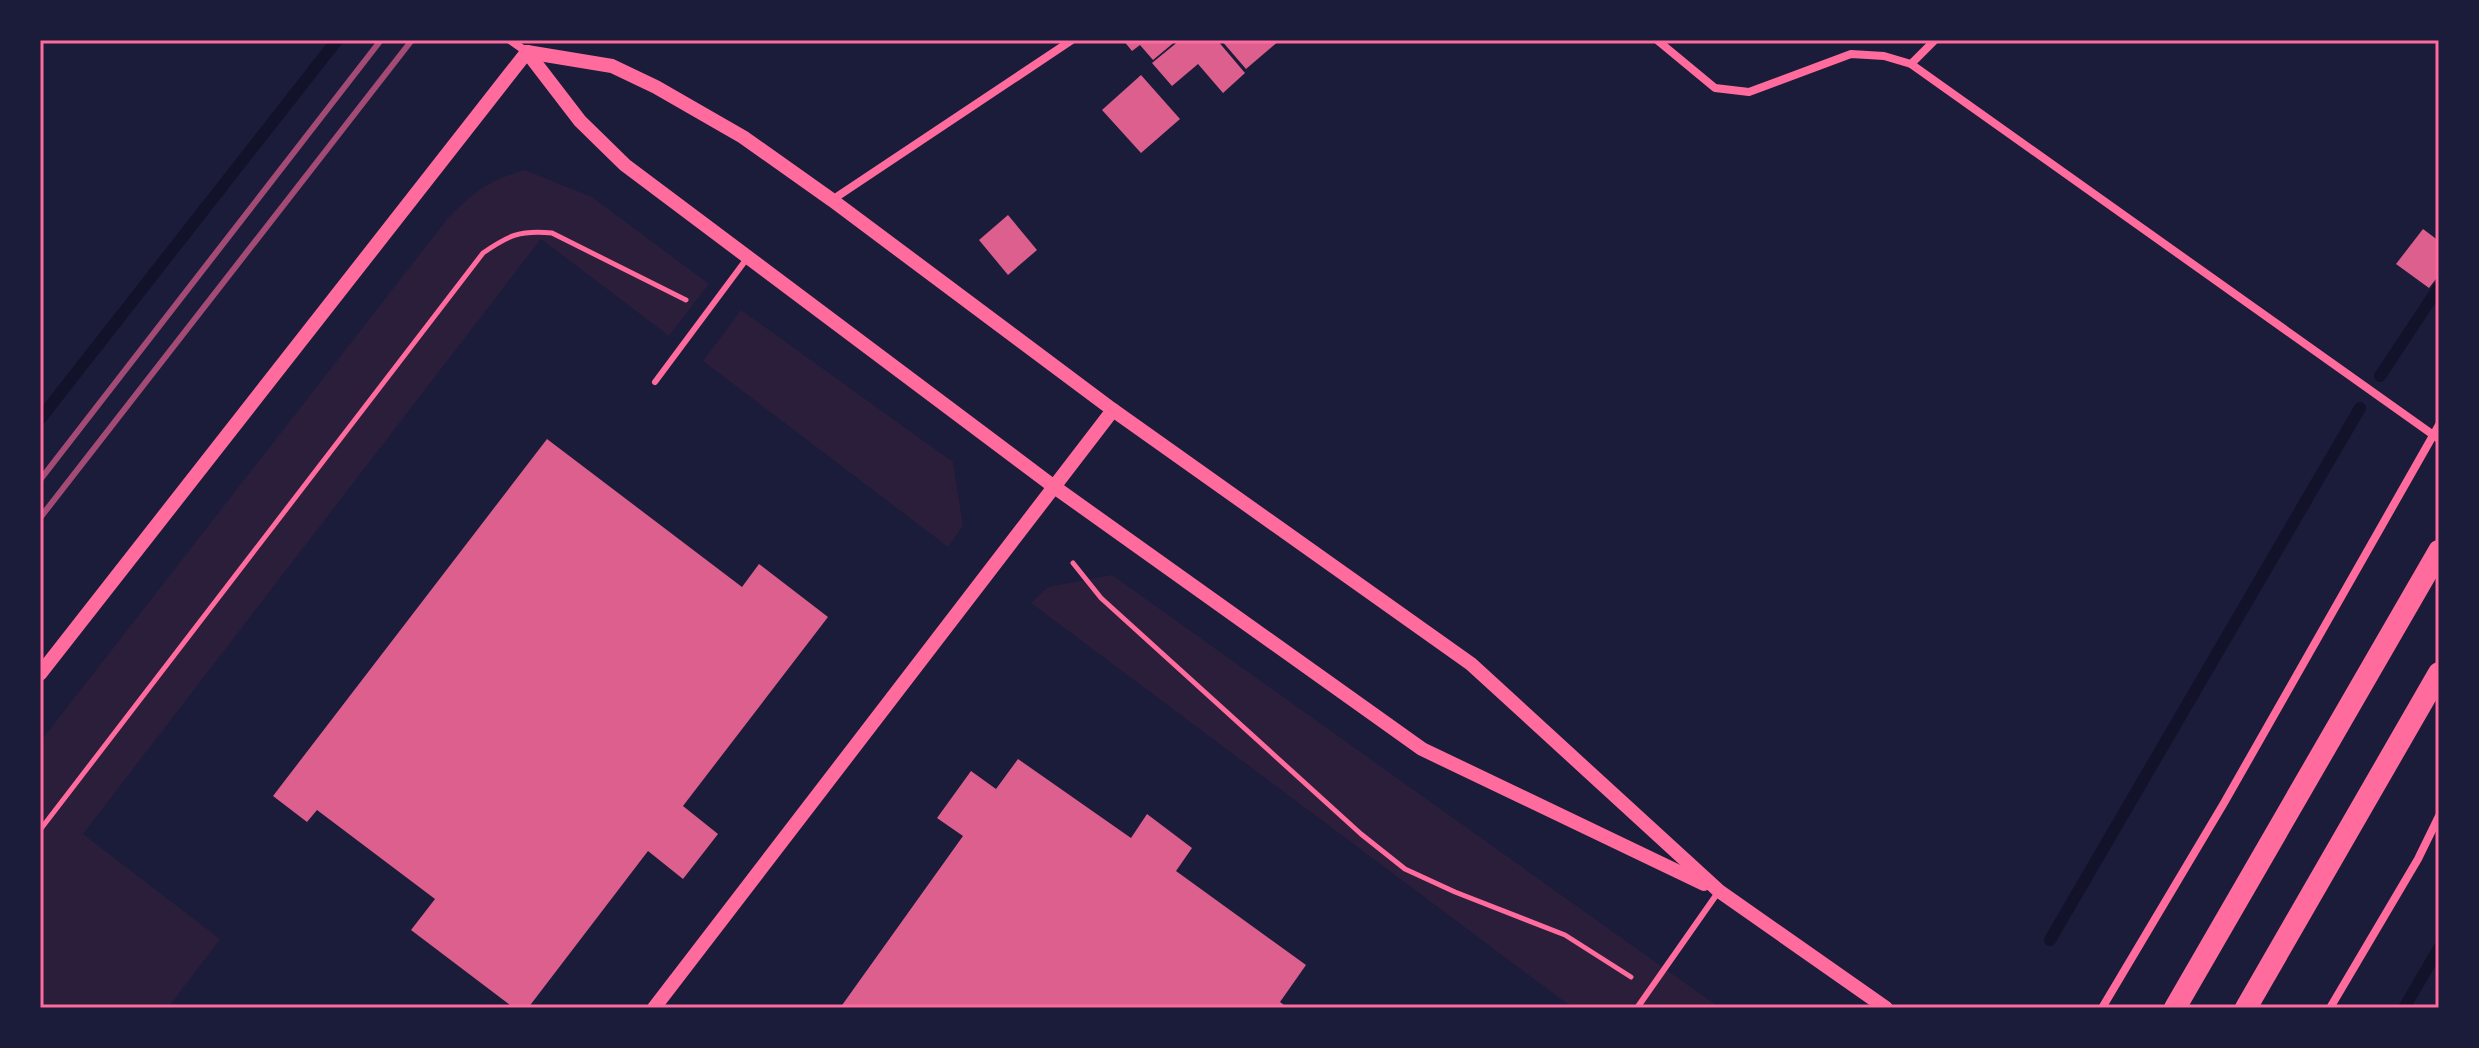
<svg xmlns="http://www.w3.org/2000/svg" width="2479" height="1048" font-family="Inter,sans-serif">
<rect width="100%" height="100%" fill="#1b1b3a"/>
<!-- green -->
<g fill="#2a1e3b">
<path d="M525,170L592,197L709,284L669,336L541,239L83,834L220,939L168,1008H40V742L448,218C473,192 489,180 525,170Z"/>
<path d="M741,310L953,462L963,526L948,547L703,361Z"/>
<path d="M1112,575L1720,1008H1573L1031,603L1048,587Z"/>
</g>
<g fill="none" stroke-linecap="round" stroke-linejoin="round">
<!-- stream -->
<g stroke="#12122b" stroke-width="12">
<path d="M2380,376L2439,287"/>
<path d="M40,419L337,40"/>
<path d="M2050,940L2360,408"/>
<path d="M2404,1008L2439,948"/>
</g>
</g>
<!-- building -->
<g fill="#dd5f8e">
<path d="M1123,40H1177L1153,60L1140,45L1132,51Z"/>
<path d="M1180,40H1217L1245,73L1223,93L1198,64L1172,86L1152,63Z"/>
<path d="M1221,40H1280L1246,69Z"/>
<path d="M1141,75L1180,119L1141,153L1102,110Z"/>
<path d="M1008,215L1037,250L1008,275L979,240Z"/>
<path d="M2423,229L2439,241V275L2429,288L2396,264Z"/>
<path d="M547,439L742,587L759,564L828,617L683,806L718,834L683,879L648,851L528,1008H514L411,930L435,899L317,810L307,822L273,796Z"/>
<path d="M1018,759L1131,838L1147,814L1192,848L1176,871L1306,965L1280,1002L1288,1008H840L963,836L937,818L971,771L996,789Z"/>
</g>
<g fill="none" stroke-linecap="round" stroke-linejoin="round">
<!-- path -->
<g stroke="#ff6b9d" stroke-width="5">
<path d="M1073,563L1101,598L1361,834L1405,869L1455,892L1565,935L1631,977"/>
<path d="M40,830L483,253C509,235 520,230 552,233L686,300"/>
</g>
<!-- service -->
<g stroke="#ff6b9d" stroke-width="6">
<path d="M655,382L748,257"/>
<path d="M1637,1008L1719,891"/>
</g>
<!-- minor -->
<g stroke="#ff6b9d" stroke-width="8">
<path d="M510,40L527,52"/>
<path d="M1657,40L1715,88L1749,92L1851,54L1884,56L1911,64L2439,439"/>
<path d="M1911,64L1935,40"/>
<path d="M832,200L1072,40"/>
<path d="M2102,1008L2224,803L2439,425"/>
<path d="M2330,1008L2418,859L2439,816"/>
</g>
<!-- tertiary -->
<g stroke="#ff6b9d" stroke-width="14">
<path d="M527,52L612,66L656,87L743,137L832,200L1113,410L1471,664L1719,891L1886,1008"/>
<path d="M527,52L580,121L625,165L1053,486L1422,749L1704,884"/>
<path d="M40,674L527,52"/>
<path d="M654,1008L1113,410"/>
</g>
<!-- trunk -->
<g stroke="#ff6b9d" stroke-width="22">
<path d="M2175,1008L2439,551"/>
<path d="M2246,1008L2439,673"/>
</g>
<!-- rail -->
<g stroke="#a44b75" stroke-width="6">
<path d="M40,480L381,40"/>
<path d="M40,518L412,40"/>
</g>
</g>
<!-- border -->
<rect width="2479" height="1048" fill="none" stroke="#1b1b3a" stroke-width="84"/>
<rect x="42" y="42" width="2395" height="964" fill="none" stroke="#ff6b9d" stroke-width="3"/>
</svg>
